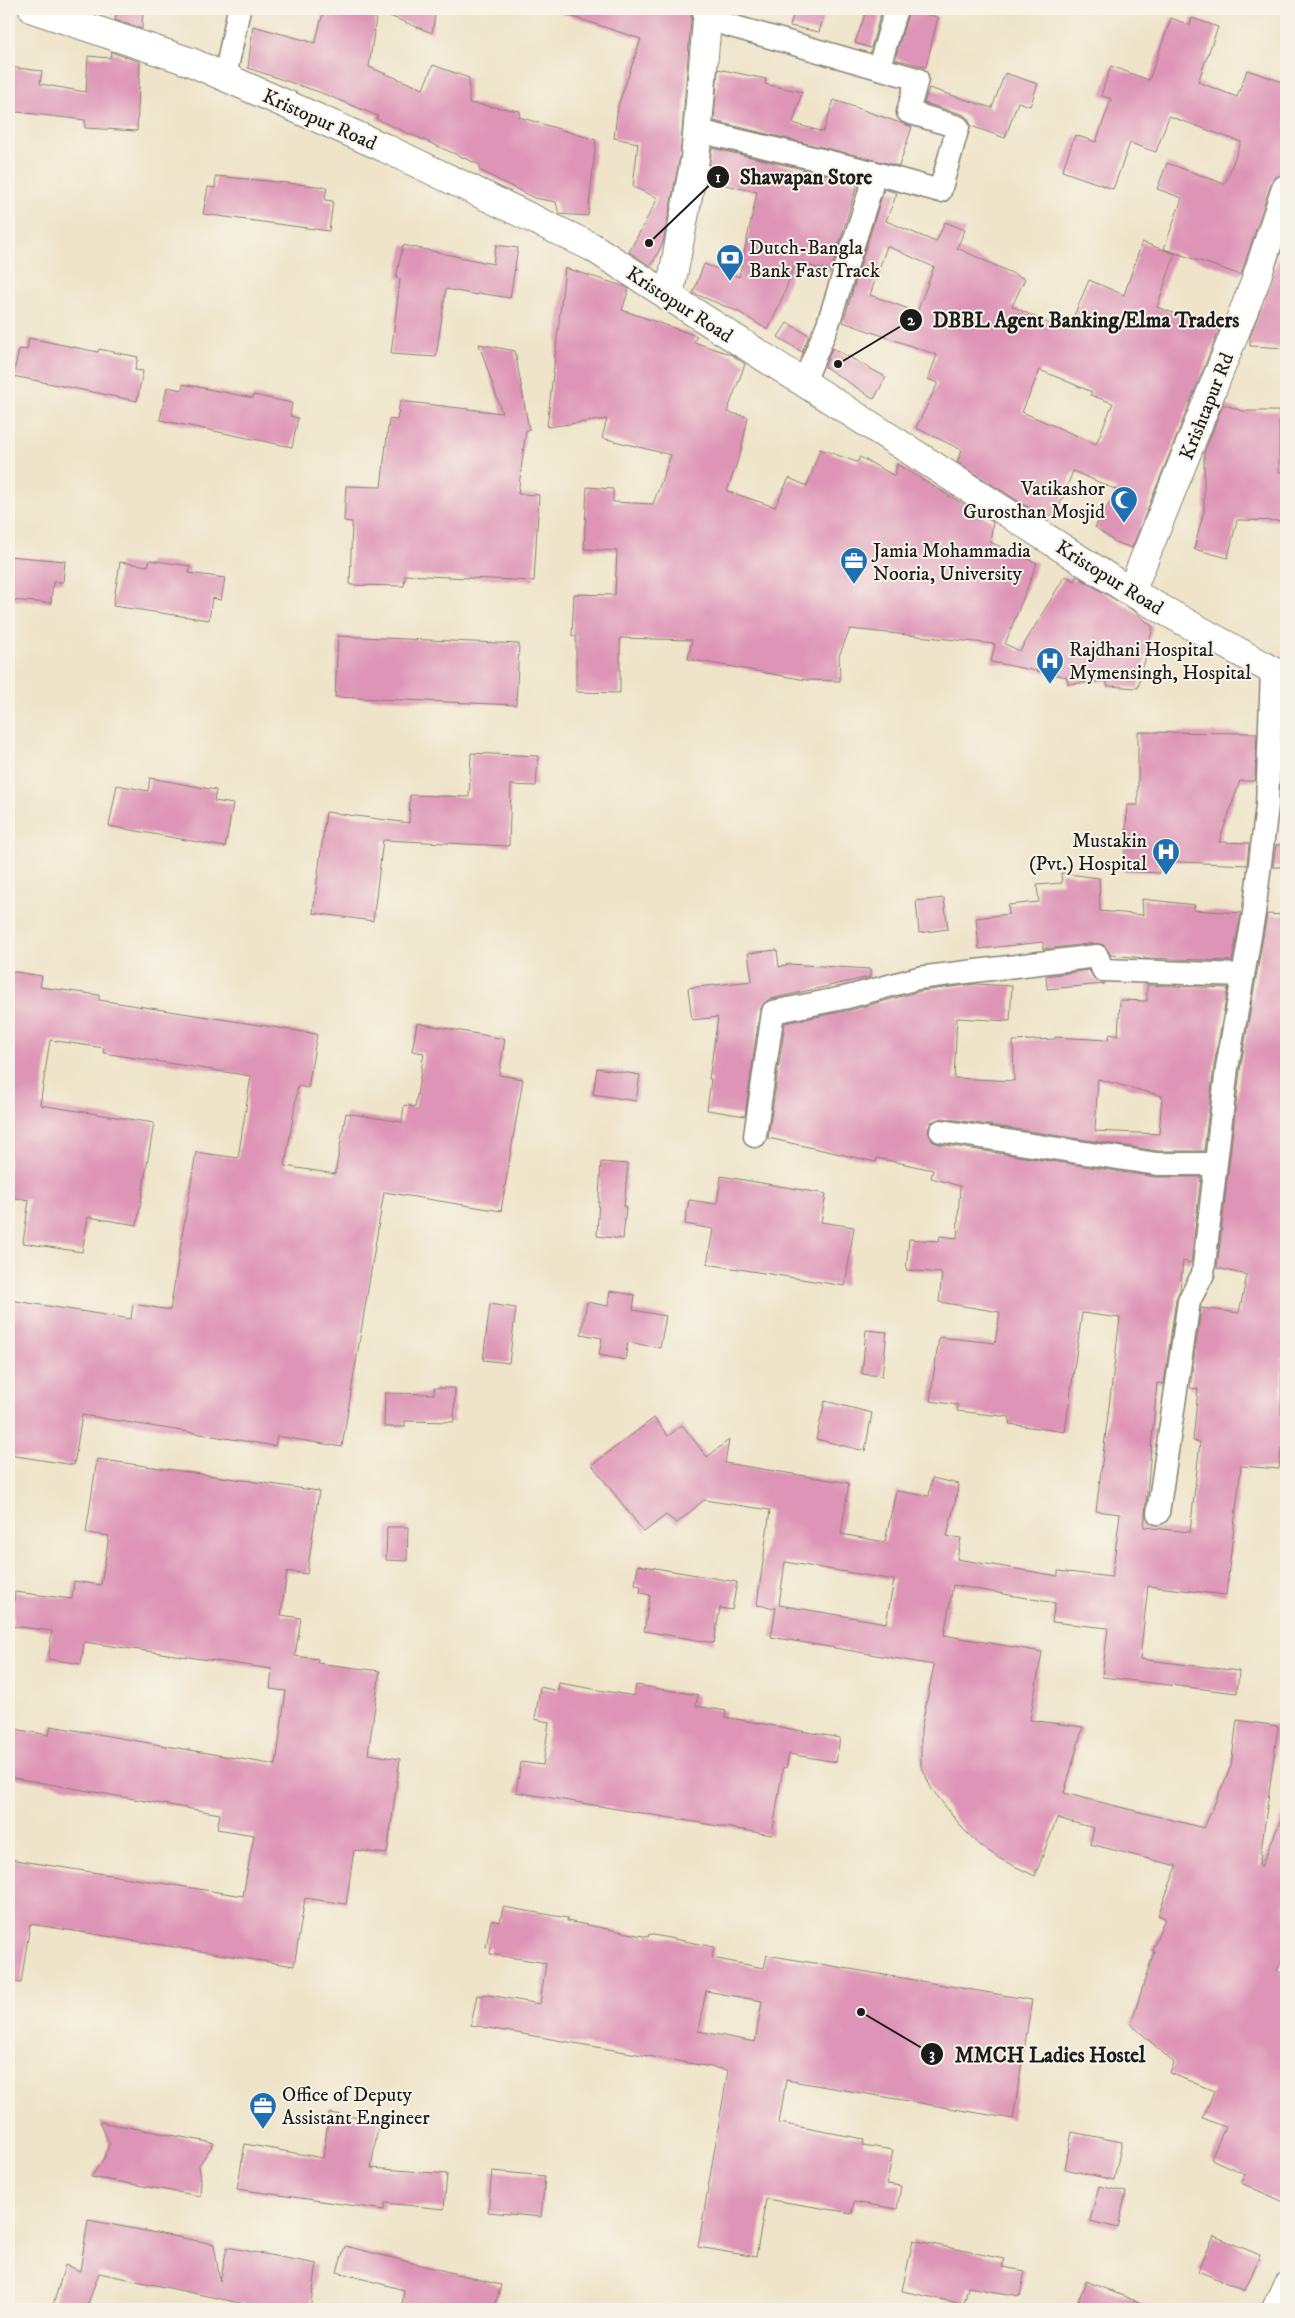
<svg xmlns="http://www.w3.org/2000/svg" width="1295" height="2318" font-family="'IM FELL DW Pica',serif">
<rect width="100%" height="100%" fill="#f7f3e8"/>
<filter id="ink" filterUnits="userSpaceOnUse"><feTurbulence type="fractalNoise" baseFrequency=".02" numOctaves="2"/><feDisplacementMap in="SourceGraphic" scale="10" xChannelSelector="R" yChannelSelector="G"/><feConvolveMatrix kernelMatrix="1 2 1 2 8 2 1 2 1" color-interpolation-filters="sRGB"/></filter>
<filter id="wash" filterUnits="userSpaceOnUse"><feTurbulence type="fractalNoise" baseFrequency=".0096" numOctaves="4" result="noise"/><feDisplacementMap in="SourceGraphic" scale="20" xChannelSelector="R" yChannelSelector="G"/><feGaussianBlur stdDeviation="1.12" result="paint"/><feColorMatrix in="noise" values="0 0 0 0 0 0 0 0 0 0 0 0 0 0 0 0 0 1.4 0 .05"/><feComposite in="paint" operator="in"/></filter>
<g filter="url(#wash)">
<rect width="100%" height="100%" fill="#efe4c9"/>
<g id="blocks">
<!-- building -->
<g fill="#de94b6" fill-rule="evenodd">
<path d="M117,9H143L142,29L115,20Z"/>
<path d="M324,9H436L432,33L377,11L369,67L423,89L433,65L469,78V103L520,111L519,117L596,140L588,216L559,214L556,202L534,198L479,170L480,165L376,119L378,116L319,92L248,68L253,26L315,43Z"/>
<path d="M562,9H692L680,157L663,243L651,266L629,252L658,198L633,187L638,143L614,138L618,106L641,39L561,13Z"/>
<path d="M795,9H826L819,32L790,26Z"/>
<path d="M867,9H882L871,48L855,43Z"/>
<path d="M909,10L938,17L926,67L895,59Z"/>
<path d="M1171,18L1190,25L1192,18L1218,27L1198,82L1237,97L1247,70L1286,83V174L1276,177L1271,184L1241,275L1164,249L1182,198L1157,189L1167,163L1225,184L1241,142L1169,116L1156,152L1130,143L1113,189L1062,171L1075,135L1096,142L1111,99L1101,95L1111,66L1149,80Z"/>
<path d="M111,52L140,62L137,131L85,128V120L9,111V67L42,71L40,84L86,92L88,56L110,58Z"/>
<path d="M718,69L766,79L765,84L802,92L793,123L823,132L834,100L912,127L899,166L714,121Z"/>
<path d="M1005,73L1038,84L1030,106L1018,102L1005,138L971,126L968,118L962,114L924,103L929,88L992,108Z"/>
<path d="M712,148L858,182L831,271L795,263L784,294L768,330L739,312L693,293L704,264L739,277L757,192L707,181Z"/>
<path d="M216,176L327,187L325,200L333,201L329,231L203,214L208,187L215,188Z"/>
<path d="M884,189L897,193L886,221L936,242L945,222L965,230L957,248L1025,279L1012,306L1067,332L1089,280L1124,295L1142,242L1175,254L1157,307L1219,330L1132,548L1115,542L1095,527L1117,490L1073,471L1055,517L1024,505L957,462L962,450L916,428L938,383L928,379L937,355L843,322ZM887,246L934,267L917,312L870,295ZM1040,370L1092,392L1090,395L1113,403L1096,444L1022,412Z"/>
<path d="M1286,238V348L1250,346V337Z"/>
<path d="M403,245L493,264L496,245L518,248L510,298L478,293L477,295L446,289L436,357L391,354L400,279L396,278Z"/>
<path d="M565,268L626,287L629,289L622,310L697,336L694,342L732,355L745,364L727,412L748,417L741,451L727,491L775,507L789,478L807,486L820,449L857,462L860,457L895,476L897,464L993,522L990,542L1037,563L1005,644L1020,651L1065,576L1075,581L1076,576L1134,611L1153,627L1138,688L1107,686V681L1068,684L1067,677L991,662L995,644L850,629L839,656L840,681L806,680L688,659L692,640L620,638V693L576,692V636H572L574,594L615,595L617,551L584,549L587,487L613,489V502L653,504L671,455L602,438L607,419L547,427Z"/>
<path d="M787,323L809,335L802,352L778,337Z"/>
<path d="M29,338L98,352L99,349L138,357L135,370L143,371L137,401L13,376L19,349L27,350Z"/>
<path d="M479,344L515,351L529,430H526L518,494L539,495L534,581L405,575L404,586L350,585L352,522L344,521L346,486L381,487L389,419L397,420L400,401L502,413Z"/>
<path d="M832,348L886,377L874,399L825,367Z"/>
<path d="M183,384L253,398V395L292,403L290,416L298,418L292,447L160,420L167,387L182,390Z"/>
<path d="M1223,404L1242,411H1279V472H1286L1285,521L1237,520L1228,558L1194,549L1204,511V453Z"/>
<path d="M9,556L65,561L63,582H53L51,603L9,600Z"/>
<path d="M150,560L190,566L189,573L225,578L221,600L212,598L209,620L113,606L120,562L148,566Z"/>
<path d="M338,636L519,644L516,705L335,697Z"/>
<path d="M1138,732L1257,733L1255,781H1240L1219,842L1249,843L1247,865L1160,861L1159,873L1124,871L1127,805H1138Z"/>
<path d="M1283,733H1286V781H1281Z"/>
<path d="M471,753L538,756L536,786L511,785L509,846L383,840L373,921L313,913L326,812L409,823L410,795L469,797Z"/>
<path d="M150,778L216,790L214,801L233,804L225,847L109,826L117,785L148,791Z"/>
<path d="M1276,845H1286V867H1273Z"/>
<path d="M1061,873L1099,878L1100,911L1143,915L1142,899L1195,905L1193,910L1241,913L1232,961L1145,958L1111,955L1104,945L1096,943L1043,949V942L979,949L976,918L1009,914L1008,905L1039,902L1037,885L1062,883Z"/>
<path d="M944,898L948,929L919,933L916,901Z"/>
<path d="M1267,914L1286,915V1359L1282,1358L1281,1415H1286V1449H1281L1279,1469L1241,1466L1226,1595L1148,1586L1140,1659L1239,1671L1237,1693L1102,1677L1108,1628L1052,1622L1055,1603L953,1585L944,1635L1042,1652L1030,1720L1083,1727L1064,1793L1204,1828L1231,1766L1237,1720L1278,1726L1259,1866L1261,1867L1286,1807V1949L1277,1971L1286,1975V2203L1241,2183L1245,2174L1211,2159L1225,2127L1203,2118L1214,2091L1170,2073L1174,2063L1131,2024L1154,1951L1152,1950L1165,1918L1158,1915L1177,1866L1090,1844L1094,1828L1057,1818L1035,1876L1002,1860L981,1846L964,1830L931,1788L921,1765V1729L934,1665L771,1637L776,1608L757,1605L770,1510L704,1500L677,1523L666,1515L644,1532L592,1465L654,1418L668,1436L682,1425L707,1457L729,1440L725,1463L849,1483L841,1534L885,1542L896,1491L929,1496L932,1478L959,1484L947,1536L961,1538L957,1559L1058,1576V1571L1112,1577L1120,1514L1096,1511L1120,1318L1082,1313L1065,1432L1009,1424L1010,1417L957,1411L958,1405L930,1401L939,1337L995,1343L1000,1312L939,1302L942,1273L906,1270L909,1239L939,1241L940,1236L957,1238L960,1186L931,1178L933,1170L877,1158L876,1162L768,1138L785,1023L851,1010L921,991L975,984L1012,986L1010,1021L957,1018L954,1078L1014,1081L1013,1041L1055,1039V1037L1108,1040L1110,1034L1118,1036L1120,1000L1147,1001V985L1228,988L1214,1066L1204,1151H1158L943,1118L931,1122L928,1130L932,1141L939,1144L1155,1177H1201L1191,1263L1183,1261L1180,1290L1176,1299L1164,1384L1157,1383L1144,1527L1190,1532L1200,1442L1193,1441L1198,1389L1190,1388L1201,1308L1239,1313L1247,1275L1217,1268L1240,1070ZM1098,1079L1162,1096L1159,1134L1095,1131ZM785,1562L894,1580L886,1623L779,1605Z"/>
<path d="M777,950L779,967L788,964L870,969V977L770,999L764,1003L760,1010L745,1116L707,1110L711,1079H709L718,1017L692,1020L688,988L752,981L748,953Z"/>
<path d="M1089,970L1095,980L1105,984L1047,989L1046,976Z"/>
<path d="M9,971L42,976L40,987L99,995V1000L317,1034L308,1088L298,1086L285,1166L335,1174L346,1113L402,1122L404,1105L415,1107L424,1053L412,1051L417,1023L505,1039L499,1075L523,1079L501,1211L384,1192L342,1447L277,1436L275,1446L82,1415L74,1465L9,1455V1300L131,1319L133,1304L170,1310L196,1152L238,1158L251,1076L103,1053L104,1048L50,1040L40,1105L154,1123L137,1225L88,1217L82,1252L23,1243L29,1200L9,1197Z"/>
<path d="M597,1068L640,1075L636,1101L593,1094Z"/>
<path d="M601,1162L628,1164L624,1207H626L623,1239L597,1236Z"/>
<path d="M721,1176L826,1194L821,1222L854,1227L845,1286L707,1264L713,1229L685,1224L689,1200L717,1204Z"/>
<path d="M610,1291L635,1295L633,1310L666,1316L660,1348L628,1342L625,1360L599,1355L602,1338L581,1334L587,1302L608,1306Z"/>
<path d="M490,1304L516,1308L509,1363L483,1360Z"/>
<path d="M866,1330L887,1332L882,1376L862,1374Z"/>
<path d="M434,1388H455L454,1422L405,1421V1427H384L385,1393L434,1394Z"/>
<path d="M825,1401L872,1413L865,1451L816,1439Z"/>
<path d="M97,1459L319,1491L307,1574L287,1571L281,1615L301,1618L295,1656L318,1659L317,1663L380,1671L368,1754L400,1759L387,1854L354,1850L346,1904L305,1898L294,1966L30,1924L21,1983L9,1982V1859L243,1896L254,1835L217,1829L220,1814L9,1777V1728L49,1735L51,1726L276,1765L286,1691L270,1689L272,1669L84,1642L81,1664L48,1659L52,1631L12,1626L15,1592L72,1599L74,1581L101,1585L109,1536L86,1533Z"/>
<path d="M387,1527H408L407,1561L386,1560Z"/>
<path d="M638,1565L737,1582L732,1610L720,1608L714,1643L644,1631L650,1595L640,1593L641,1586L635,1585Z"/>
<path d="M559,1683L634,1696L636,1685L698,1695L696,1706L726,1711L725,1717L840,1738L836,1762L789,1754L786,1768L783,1767L772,1835L516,1792L521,1762L543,1765L549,1722L535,1719L540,1687L558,1691Z"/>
<path d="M503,1907L568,1918L567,1921L648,1937L649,1934L714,1947L712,1958L764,1968L767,1955L1032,2000L1013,2119L786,2080L779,2123L864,2139L863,2145L893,2150L887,2184L901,2186L897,2209L854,2202L852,2213L766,2199L756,2257L698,2247L728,2070L471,2025L477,1995L483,1996V1994L540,2004L546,1963L490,1954L491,1948L486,1947L491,1920L500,1922ZM706,1991L762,2001L755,2042L698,2031Z"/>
<path d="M329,2113L379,2121L371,2168L447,2174L444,2209L385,2203L384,2210L237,2189L245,2144L323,2158Z"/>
<path d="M100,2122L214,2143L199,2165L201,2180L200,2196L91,2177L105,2157L109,2143Z"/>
<path d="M1072,2132L1122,2142L1114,2180L1065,2169Z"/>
<path d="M492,2171L545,2176L541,2217L488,2212Z"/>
<path d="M1099,2186L1126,2192L1118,2228L1090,2221Z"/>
<path d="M88,2220L214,2244L220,2281L227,2247L317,2264L310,2309H268L99,2273L86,2309H52L65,2265L80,2271Z"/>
<path d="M1214,2236L1260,2255L1245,2291L1198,2271Z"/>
<path d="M913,2240L1004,2259L1002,2267L1025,2271L1020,2296L968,2287L964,2304L902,2291Z"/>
<path d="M345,2246L501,2285L494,2309H413L402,2306L404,2290L337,2272Z"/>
<path d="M1086,2281L1153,2308V2309H1075Z"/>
</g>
</g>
</g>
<g filter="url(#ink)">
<use href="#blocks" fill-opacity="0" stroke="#868072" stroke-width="1"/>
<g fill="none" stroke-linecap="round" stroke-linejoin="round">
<defs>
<g id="street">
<path d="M707,19L917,79L908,112L958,127L940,191L872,172"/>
<path d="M879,67L896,9"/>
<path d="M225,77L239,9"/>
<path d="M698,131L872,172L871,188L828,324L804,382"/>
<path d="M941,1131L1157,1164H1215"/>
<path d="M755,1136L773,1012L848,997L918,978L1097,956L1103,970L1243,975"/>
<path d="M1158,1513L1189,1301L1203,1274L1227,1068L1254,913L1267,806L1272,671"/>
</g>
<g id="secondary">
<path d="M33,9L191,62L385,148L592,247L1131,592L1286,678"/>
<path d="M669,297L695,159L708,9"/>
<path d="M1131,592L1254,285L1286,189"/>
<path d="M1276,2309L1286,2287"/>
</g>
</defs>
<!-- street casing -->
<use href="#street" stroke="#868072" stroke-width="25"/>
<!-- secondary casing -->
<use href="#secondary" stroke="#868072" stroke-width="30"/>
<!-- street -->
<use href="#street" stroke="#fff" stroke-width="22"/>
<!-- secondary -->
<use href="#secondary" stroke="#fff" stroke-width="28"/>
</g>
</g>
<!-- icons -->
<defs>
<symbol id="bank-pin" viewBox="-11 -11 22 30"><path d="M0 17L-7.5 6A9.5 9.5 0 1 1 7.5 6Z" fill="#1f6fb2" stroke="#f7f3e8"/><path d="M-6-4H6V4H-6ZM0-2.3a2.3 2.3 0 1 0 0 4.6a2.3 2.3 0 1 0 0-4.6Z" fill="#fff"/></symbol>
<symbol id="mosque-pin" viewBox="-11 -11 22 30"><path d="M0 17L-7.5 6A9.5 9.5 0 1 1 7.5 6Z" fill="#1f6fb2" stroke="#f7f3e8"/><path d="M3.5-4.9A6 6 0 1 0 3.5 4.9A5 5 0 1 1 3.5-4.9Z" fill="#fff"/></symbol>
<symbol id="office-pin" viewBox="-11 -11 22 30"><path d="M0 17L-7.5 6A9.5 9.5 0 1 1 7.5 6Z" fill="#1f6fb2" stroke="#f7f3e8"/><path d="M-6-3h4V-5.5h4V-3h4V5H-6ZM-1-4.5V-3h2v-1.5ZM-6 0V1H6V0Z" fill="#fff"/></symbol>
<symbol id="hospital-pin" viewBox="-11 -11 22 30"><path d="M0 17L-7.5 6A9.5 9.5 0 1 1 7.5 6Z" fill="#1f6fb2" stroke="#f7f3e8"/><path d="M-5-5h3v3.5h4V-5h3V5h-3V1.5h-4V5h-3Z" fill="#fff"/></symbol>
</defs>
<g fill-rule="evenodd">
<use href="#bank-pin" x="714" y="242" width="32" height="43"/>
<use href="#mosque-pin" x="1108" y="484" width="32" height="43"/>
<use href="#office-pin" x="838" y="545" width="32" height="43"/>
<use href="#hospital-pin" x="1034" y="645" width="32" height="43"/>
<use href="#hospital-pin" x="1150" y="836" width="32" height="43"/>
<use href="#office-pin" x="247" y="2090" width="32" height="43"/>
</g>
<g text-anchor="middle" stroke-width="4" stroke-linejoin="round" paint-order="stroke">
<!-- street labels -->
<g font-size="20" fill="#1c1c1c" stroke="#f7f3e8">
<text transform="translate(320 119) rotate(24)" y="7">Kristopur Road</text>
<text transform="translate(680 304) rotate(33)" y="7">Kristopur Road</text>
<text transform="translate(1206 406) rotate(-68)" y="7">Krishtapur Rd</text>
<text transform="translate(1110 577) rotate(32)" y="7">Kristopur Road</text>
</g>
<!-- poi labels -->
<g font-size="20" fill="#1c1c1c" stroke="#f7f3e8" text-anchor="start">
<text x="749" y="254">Dutch-Bangla<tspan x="749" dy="23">Bank Fast Track</tspan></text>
<text x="1105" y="495" text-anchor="end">Vatikashor<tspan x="1105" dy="23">Gurosthan Mosjid</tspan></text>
<text x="873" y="557">Jamia Mohammadia<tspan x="873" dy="23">Nooria, University</tspan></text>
<text x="1069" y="656">Rajdhani Hospital<tspan x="1069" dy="23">Mymensingh, Hospital</tspan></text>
<text x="1147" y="847" text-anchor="end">Mustakin<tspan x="1147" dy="23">(Pvt.) Hospital</tspan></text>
<text x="282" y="2101">Office of Deputy<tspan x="282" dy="23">Assistant Engineer</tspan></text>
</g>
</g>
<!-- callouts -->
<path fill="none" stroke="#1c1c1c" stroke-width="2" d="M649 243L718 177M838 364L911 320M861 2012L932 2054"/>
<g fill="#1c1c1c" stroke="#f7f3e8" stroke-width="2">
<circle cx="649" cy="243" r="5"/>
<circle cx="838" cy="364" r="5"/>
<circle cx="861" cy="2012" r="5"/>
<circle cx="718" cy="177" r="12"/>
<circle cx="911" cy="320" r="12"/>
<circle cx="932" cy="2054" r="12"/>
</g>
<g font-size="15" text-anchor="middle" font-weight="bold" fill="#fff">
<text x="718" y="182">1</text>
<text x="911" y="325">2</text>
<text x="932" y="2059">3</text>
</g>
<g font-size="21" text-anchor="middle" font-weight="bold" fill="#1c1c1c" stroke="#f7f3e8" stroke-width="4" stroke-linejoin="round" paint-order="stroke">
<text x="806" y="184">Shawapan Store</text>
<text x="1086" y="327">DBBL Agent Banking/Elma Traders</text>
<text x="1050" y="2062">MMCH Ladies Hostel</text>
</g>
<!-- margin -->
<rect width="1295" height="2318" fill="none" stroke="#f7f3e8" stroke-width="30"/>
</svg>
